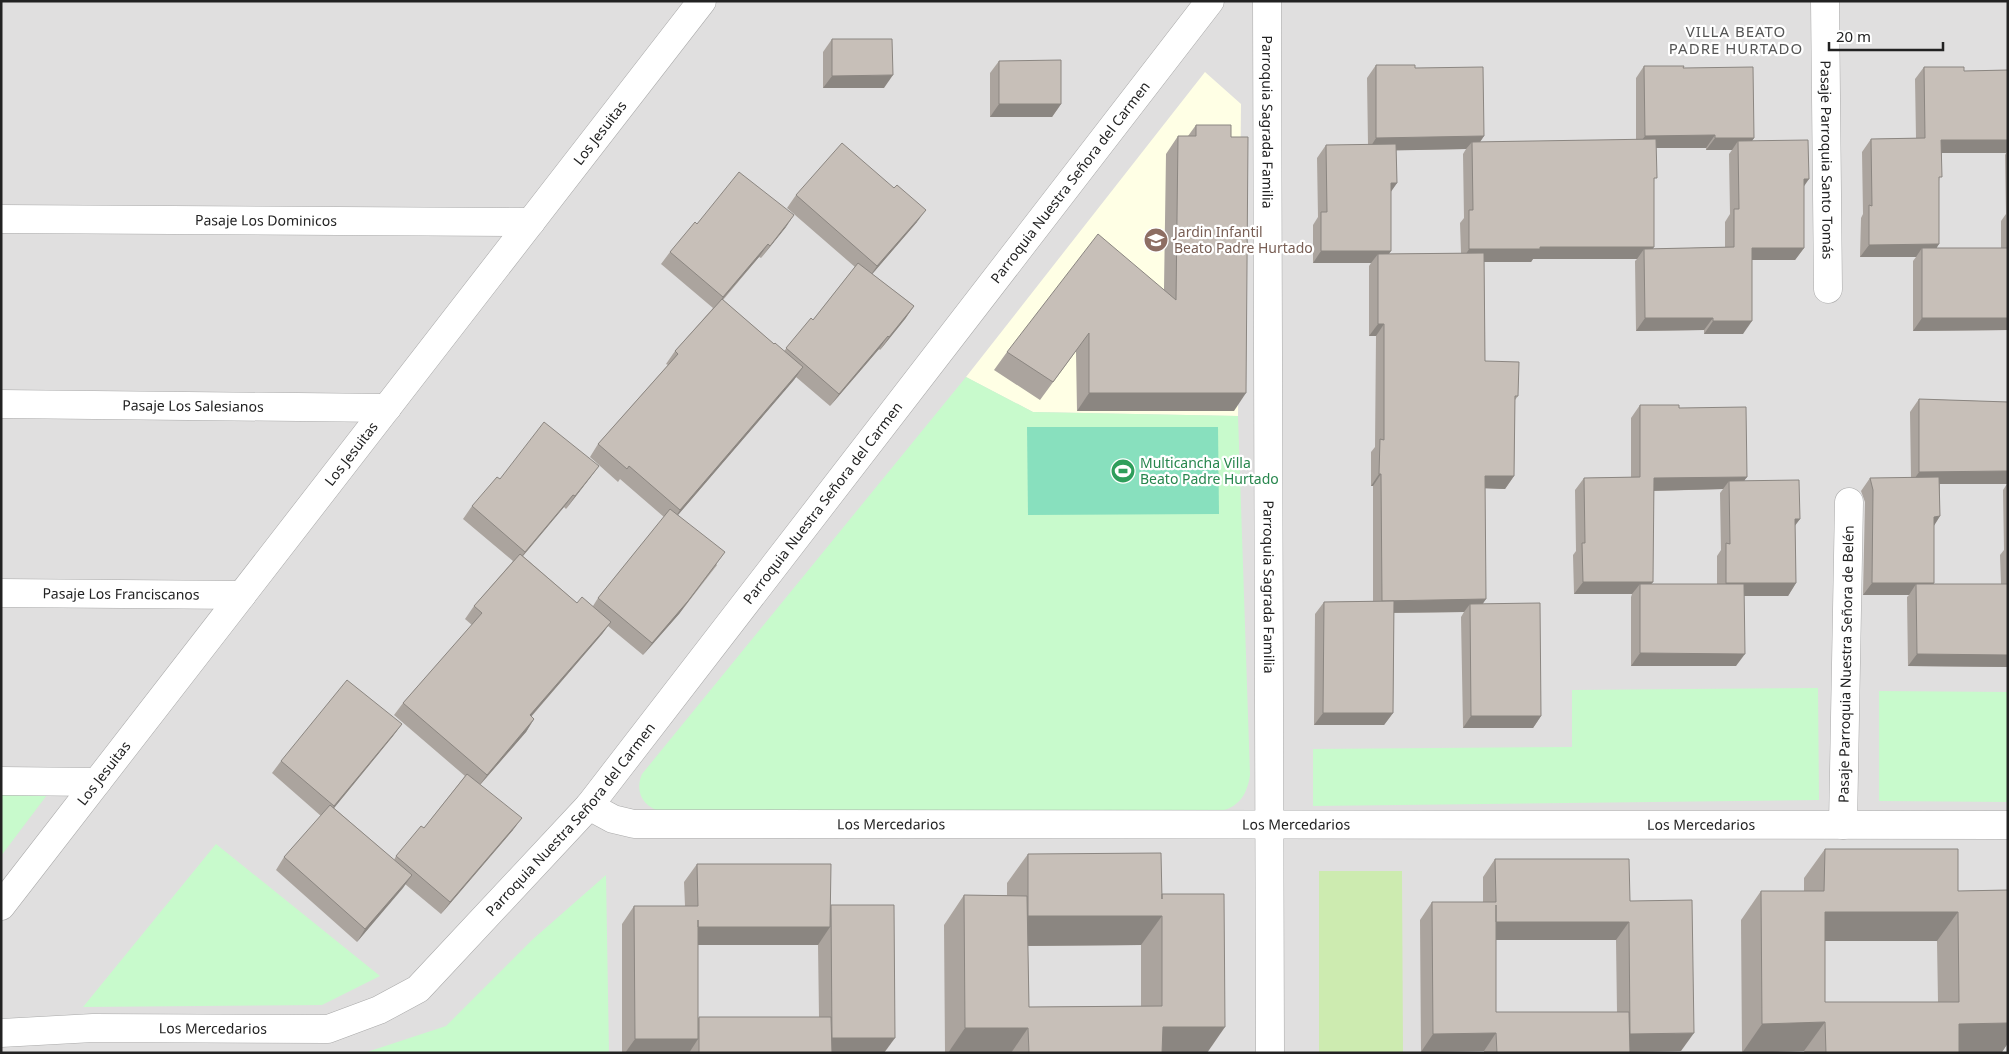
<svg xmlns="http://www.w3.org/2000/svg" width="2009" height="1054" font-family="'Noto Sans',sans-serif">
<rect width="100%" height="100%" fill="#f2efe9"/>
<!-- residential -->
<rect fill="#e0dfdf" x="1" y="1" width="2007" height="1052"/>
<!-- education -->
<path fill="#ffffe5" d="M1205,72L1241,104L1238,416L1033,412L966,377Z"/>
<!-- grass -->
<path fill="#cdebb0" d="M1319,871H1402L1403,1053H1319Z"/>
<!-- park -->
<g fill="#c8facc">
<path d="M966,377L1033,412L1238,416L1250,775C1247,796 1238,808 1217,812H662C644,807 634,793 642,774Z"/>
<path d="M1818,688L1819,800L1313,806V749L1572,747V690Z"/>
<path d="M1879,691L2008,692V802L1879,801Z"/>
<path d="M1,795H47L1,856Z"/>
<path d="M216,844L380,976L322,1005L83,1007Z"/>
<path d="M606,875L609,1053H364L446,1026L532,940Z"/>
</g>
<!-- pitch -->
<path fill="#88e0be" d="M1027,427H1218L1219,514L1028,515Z"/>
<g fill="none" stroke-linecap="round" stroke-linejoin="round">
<defs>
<g id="street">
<path id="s1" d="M1267,1L1270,1053"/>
<path id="s2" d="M1825,1L1828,289"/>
<path id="s3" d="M1,219L531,222"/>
<path id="s4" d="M1,404L387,408"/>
<path id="s5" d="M1,593L242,595"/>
<path d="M1,781L97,782"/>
<path id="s6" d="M589,806L613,819L634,824L2008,825"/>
<path id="s7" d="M1843,825L1849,502"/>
<path id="s8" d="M1,906L702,1"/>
<path id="s9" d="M1,1033L93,1028L328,1029L379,1010L418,989L589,806L1210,1"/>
</g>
</defs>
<!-- street casing -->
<use href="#street" stroke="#a9a9a9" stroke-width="29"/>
<!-- street -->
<use href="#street" stroke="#fff" stroke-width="28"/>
</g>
<!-- wall -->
<g fill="#aba49e" fill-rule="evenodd">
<path d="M832,39L884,88H823V52Z"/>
<path d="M999,61L1061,104L1052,117H990V73Z"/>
<path d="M1376,65L1415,68L1484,136L1480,142L1636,140V78L1644,66L1683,68L1754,138L1752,141L1804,186V248L1795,260H1752L1743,334H1704V330L1636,331L1635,261L1637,259H1533L1531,262H1484L1485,361L1518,396L1515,400L1514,476L1505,489L1485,488L1483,604L1541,716L1533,728H1463L1461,617L1464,612L1394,613L1393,713L1384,725H1314L1315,614L1324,602L1373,601V486H1371V452L1375,447L1376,336H1369V266L1371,263H1313V225L1318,217L1317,158L1326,145H1368L1367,78ZM1656,148H1706V150H1732L1729,154L1730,214L1725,222V247L1653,249L1654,182ZM1466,149L1463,154L1464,218L1460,223L1461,253L1389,254L1391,191L1397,183L1396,150Z"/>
<path d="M1924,67L1964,71L2008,70V330L1913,331V261L1916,257H1860L1861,218L1863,214L1862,152L1871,139L1916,138L1915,79ZM1942,153H2006L2005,155L2006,214L2001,221V248H1937L1939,181Z"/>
<path d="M1196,125L1231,137L1234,411H1077L1076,351L1040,400L994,370L1007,352L1164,289L1166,154L1178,136H1188Z"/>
<path d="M796,195L917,222L872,274L914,306L905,319L880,350L879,349L830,406L796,377L678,515L717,565L679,614L643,655L608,626L602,634L531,717L534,719L526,732L480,785L513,830L441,914L405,884L357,942L276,870L284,857L321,816L272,773L281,761L402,724L393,736L334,808L394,860L396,856L424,828L465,776L394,715L403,703L472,625L465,619L474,606L513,561L463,519L472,506L500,479L599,466L566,509L564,507L523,556L577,603L593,606L598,598L664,517L620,479L618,482L590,457L598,444L668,365L666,364L675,351L713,308L661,264L670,252L697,224L786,227L761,258L759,257L723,300L774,344L784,351L813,320L855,267L787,208Z"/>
<path d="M1919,399L2008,402V667L1908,666L1907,597L1909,595H1863L1865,502L1861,491L1870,478H1911L1910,412ZM1940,484H2007L2003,490L2004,550L2000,555L2001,584H1933L1934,583V525L1940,516Z"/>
<path d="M1640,405L1679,408L1747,477L1744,480L1800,519L1795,525L1796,583L1788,596H1744L1736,666H1631V597L1632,594H1574L1573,555L1576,551L1575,490L1584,478L1631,477V418ZM1723,489L1720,493L1721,550L1717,556V584H1651L1654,491Z"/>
<path d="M1825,849L1958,891L2008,890V1043L2002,1052L1959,1053H1805L1804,1051L1742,1053L1741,920L1761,891H1804V878ZM1825,941H1937L1938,1002H1825Z"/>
<path d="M1028,854L1161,894L1207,1053H945L944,925L964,895H1007V883ZM1141,945V1006L1029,1007L1028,946Z"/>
<path d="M1495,859L1630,901L1681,1051L1630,1052V1053H1484V1051L1421,1052L1420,920L1432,902H1483V877ZM1496,940H1616L1617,1012H1496Z"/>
<path d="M697,864L830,906L884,1053H622V924L634,906H685L684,882ZM818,944L819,1017L698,1018V945H818Z"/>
</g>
<!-- shaded-wall -->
<g fill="#8b8681">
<path d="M893,75L884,88H823L832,76Z"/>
<path d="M999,104H1061L1052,117H990Z"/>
<path d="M1715,135L1706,148H1636L1645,136Z"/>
<path d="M1484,136L1475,149L1472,142L1466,149L1368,151L1376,138Z"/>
<path d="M1715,138H1754L1745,150L1738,141L1732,150H1706Z"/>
<path d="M1941,140H2008V150L2006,153H1933Z"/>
<path d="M1804,179H1809L1800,192Z"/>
<path d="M1391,183H1397L1388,196Z"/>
<path d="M926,210L917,222L868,279L877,266Z"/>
<path d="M794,215L786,227L761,258L770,246Z"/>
<path d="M768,244L759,257L714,309L723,297Z"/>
<path d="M1939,244L1931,257L1922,248L1916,257H1860L1869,245Z"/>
<path d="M1540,247H1654L1645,259L1644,249L1637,259H1533L1531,262H1461L1469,249Z"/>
<path d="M1752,248H1804L1795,260H1743Z"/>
<path d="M1321,251H1391L1383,263L1378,254L1371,263H1313Z"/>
<path d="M914,306L905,319L880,350L889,337Z"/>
<path d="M1645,318H1713L1704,330L1636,331Z"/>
<path d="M1922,318H2008V330L1913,331Z"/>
<path d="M1713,321H1752L1743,334H1704Z"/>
<path d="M1378,324H1384L1376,336H1369Z"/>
<path d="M888,336L879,349L830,406L839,394Z"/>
<path d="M803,367L794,380L671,523L680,510Z"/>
<path d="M1089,393H1246L1234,411H1077Z"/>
<path d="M599,466L590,478L566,509L575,496Z"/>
<path d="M2008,471V483L2007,484H1911L1919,472Z"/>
<path d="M1379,474H1381L1373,486H1371Z"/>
<path d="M1485,476H1514L1505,489L1476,488Z"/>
<path d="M1747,477L1738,489L1729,481L1723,489L1645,491L1654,478Z"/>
<path d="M573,495L564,507L516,564L525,552Z"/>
<path d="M1940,516L1932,529L1934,517Z"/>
<path d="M1795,519H1800L1791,531Z"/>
<path d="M725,552L679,614L643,655L652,643Z"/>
<path d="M1583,582H1653L1644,594L1640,584L1632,594H1574Z"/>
<path d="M1726,583H1796L1788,596H1717Z"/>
<path d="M1872,583H1934L1926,595L1916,584L1909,595H1863Z"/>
<path d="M1486,599L1478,611L1470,604L1464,612L1373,613L1382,601Z"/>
<path d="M611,622L602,634L521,728L530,715Z"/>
<path d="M1640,653L1745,654L1736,666H1631Z"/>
<path d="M1917,654L2008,655V667L1908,666Z"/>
<path d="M1323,713H1393L1384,725H1314Z"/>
<path d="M1471,716H1541L1533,728H1463Z"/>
<path d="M534,719L526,732L478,787L487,775Z"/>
<path d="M402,724L393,736L325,819L334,806Z"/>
<path d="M522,818L513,830L441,914L450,902Z"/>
<path d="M412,875L403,888L357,942L365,929Z"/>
<path d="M1825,912H1958L1937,941H1804Z"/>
<path d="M1028,916H1162L1141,945L1008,946Z"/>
<path d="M1496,922H1629L1616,940H1484Z"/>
<path d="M698,927H830L818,945H685Z"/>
<path d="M1825,1022L1804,1051L1742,1053L1762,1024Z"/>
<path d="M2008,1023V1043L2002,1052L1957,1053L1959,1024Z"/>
<path d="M1163,1027H1225L1207,1053H1144Z"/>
<path d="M965,1028H1028L1011,1053H948Z"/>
<path d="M1496,1033L1484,1051L1421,1052L1433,1034Z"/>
<path d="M1694,1033L1681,1051L1618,1052L1630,1034Z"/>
<path d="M832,1038H895L884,1053H821Z"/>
<path d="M635,1039H698L689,1053H625Z"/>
</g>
<!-- building -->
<g fill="#c7bfb8" stroke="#8b8681" fill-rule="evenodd">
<path d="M832,39H892L893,75L832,76Z"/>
<path d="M1061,60V104H999V61Z"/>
<path d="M1376,65H1415V68L1483,67L1484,136L1376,138Z"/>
<path d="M1644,66H1684L1683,68L1753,67L1754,138H1715V135L1645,136Z"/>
<path d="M1924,67H1964V71L2008,70V140H1941L1942,177H1939V244L1869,245V205L1872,206L1871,139L1925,138Z"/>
<path d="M1196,125H1231V137H1248L1246,393H1089V333L1053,382L1007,352L1098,234L1176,300L1178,136H1196Z"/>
<path d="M1656,139L1657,178H1654V247H1540V249H1469V210H1473L1472,142Z"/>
<path d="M1808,140L1809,179H1804V248H1752V321H1713V318H1645L1644,249L1734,247V209H1739L1738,141Z"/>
<path d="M842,143L894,188L897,185L926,210L877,266L796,195Z"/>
<path d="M1396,144L1397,183H1391V251H1321V212H1327L1326,145Z"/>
<path d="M739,172L794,215L770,246L768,244L723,297L670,252L695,222L697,224Z"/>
<rect x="1922" y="248" width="86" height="70"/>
<path d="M1484,253L1485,361L1519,362L1518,396H1515L1514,476H1485L1486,599L1382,601L1381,474H1379L1380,439L1384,440V324H1378V254Z"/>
<path d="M858,263L914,306L889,337L888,336L839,394L786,348L811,318L813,320Z"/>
<path d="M722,299L774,344L775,343L803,367L680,510L629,466L627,469L598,444L678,354L675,351Z"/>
<path d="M1919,399L2008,402V471L1919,472Z"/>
<path d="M1640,405H1679V408L1746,407L1747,477L1654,478L1653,582H1583L1582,543H1585L1584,478L1640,477Z"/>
<path d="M544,422L599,466L575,496L573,495L525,552L472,506L497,477L500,479Z"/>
<path d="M1939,477L1940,516L1934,517V583H1872L1873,490L1870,478Z"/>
<path d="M1799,480L1800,519H1795L1796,583H1726V543L1730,544L1729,481Z"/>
<path d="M670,509L725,552L688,601L652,643L598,598Z"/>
<path d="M520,554L577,603L582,597L611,622L530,715L534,719L487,775L403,703L482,613L474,606Z"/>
<path d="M1640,584H1744L1745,654L1640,653Z"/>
<path d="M1916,584H2008V655L1917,654Z"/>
<path d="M1394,601L1393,713H1323L1324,602Z"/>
<path d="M1540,603L1541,716H1471L1470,604Z"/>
<path d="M347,680L402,724L334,806L281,761Z"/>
<path d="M467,774L522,818L450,902L396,856L421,826L424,828Z"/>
<path d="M330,805L412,875L365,929L284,857Z"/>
<path d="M1825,849H1958V891L2008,890V1023L1959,1024V1053H1826L1825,1022L1762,1024L1761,891H1824ZM1825,912H1958L1959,1002H1825Z"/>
<path d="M1161,853L1162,899V894H1224L1225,1027H1163L1162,1053H1029L1028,1028H965L964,895L1027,896L1029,1007L1162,1006V916H1028V854Z"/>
<path d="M1495,859H1629L1630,901L1692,900L1694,1033L1630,1034L1629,922H1496V905V1012H1629L1630,1053H1497L1496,1033L1433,1034L1432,902H1496Z"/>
<path d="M697,864H831L830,927H698V920V1039H635L634,906H698Z"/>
<path d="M831,905H894L895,1038H832Z"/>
<path d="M699,1017H831L832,1053H699Z"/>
</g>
<!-- icons -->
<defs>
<symbol id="school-disc" viewBox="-11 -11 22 22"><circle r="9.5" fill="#8d6e63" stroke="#fff"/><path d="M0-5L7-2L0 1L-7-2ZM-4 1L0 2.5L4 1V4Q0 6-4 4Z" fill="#fff"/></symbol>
<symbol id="stadium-disc" viewBox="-11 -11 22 22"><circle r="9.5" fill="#2e9e5b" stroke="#fff"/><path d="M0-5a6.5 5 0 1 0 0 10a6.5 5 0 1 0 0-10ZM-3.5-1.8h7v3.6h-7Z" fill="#fff"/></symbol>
</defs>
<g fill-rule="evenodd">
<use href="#school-disc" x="1142" y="226" width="28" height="28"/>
<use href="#stadium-disc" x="1109" y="457" width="28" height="28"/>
</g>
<g text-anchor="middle" stroke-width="4.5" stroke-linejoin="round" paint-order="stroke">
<!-- street labels -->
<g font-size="14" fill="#222" stroke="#fff">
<text dy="5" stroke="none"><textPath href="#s1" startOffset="121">Parroquia Sagrada Familia</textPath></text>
<text dy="5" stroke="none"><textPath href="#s8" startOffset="978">Los Jesuitas</textPath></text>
<text dy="5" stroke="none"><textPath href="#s2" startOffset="159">Pasaje Parroquia Santo Tomás</textPath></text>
<text dy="5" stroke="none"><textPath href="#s9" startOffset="1464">Parroquia Nuestra Señora del Carmen</textPath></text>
<text dy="5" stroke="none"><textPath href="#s3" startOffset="265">Pasaje Los Dominicos</textPath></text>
<text dy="5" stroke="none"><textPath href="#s4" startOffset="192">Pasaje Los Salesianos</textPath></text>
<text dy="5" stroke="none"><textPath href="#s8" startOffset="572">Los Jesuitas</textPath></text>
<text dy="5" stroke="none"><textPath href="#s9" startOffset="1059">Parroquia Nuestra Señora del Carmen</textPath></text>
<text dy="5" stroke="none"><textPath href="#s1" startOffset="586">Parroquia Sagrada Familia</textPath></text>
<text dy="5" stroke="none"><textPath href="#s5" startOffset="120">Pasaje Los Franciscanos</textPath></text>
<text dy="5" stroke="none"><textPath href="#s7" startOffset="161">Pasaje Parroquia Nuestra Señora de Belén</textPath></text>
<text dy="5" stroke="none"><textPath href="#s8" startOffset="168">Los Jesuitas</textPath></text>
<text dy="5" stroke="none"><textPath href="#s9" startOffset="654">Parroquia Nuestra Señora del Carmen</textPath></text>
<text dy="5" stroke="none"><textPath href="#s6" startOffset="306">Los Mercedarios</textPath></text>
<text dy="5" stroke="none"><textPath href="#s6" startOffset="1116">Los Mercedarios</textPath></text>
<text dy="5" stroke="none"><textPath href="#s6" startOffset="711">Los Mercedarios</textPath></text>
<text dy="5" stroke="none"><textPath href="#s9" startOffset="212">Los Mercedarios</textPath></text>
</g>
<!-- education labels -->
<g font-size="14" fill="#785e54" stroke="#fff" text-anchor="start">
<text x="1174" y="237">Jardin Infantil<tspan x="1174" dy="16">Beato Padre Hurtado</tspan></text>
</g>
<!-- leisure labels -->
<g font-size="14" fill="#27864d" stroke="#fff" text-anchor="start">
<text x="1140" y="468">Multicancha Villa<tspan x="1140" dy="16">Beato Padre Hurtado</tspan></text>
</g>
<!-- neighbourhood labels -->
<g font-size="15" letter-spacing="1" fill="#555" stroke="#fff">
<text x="1736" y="37">VILLA BEATO<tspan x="1736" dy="17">PADRE HURTADO</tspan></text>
</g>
</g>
<!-- border -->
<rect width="2009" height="1054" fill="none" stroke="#222222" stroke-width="5"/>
<!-- scale -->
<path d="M1829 42v8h114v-8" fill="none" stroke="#222222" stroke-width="2.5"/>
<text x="1836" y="42" font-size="15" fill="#222222" stroke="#ffffff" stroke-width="4" paint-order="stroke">20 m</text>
</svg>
